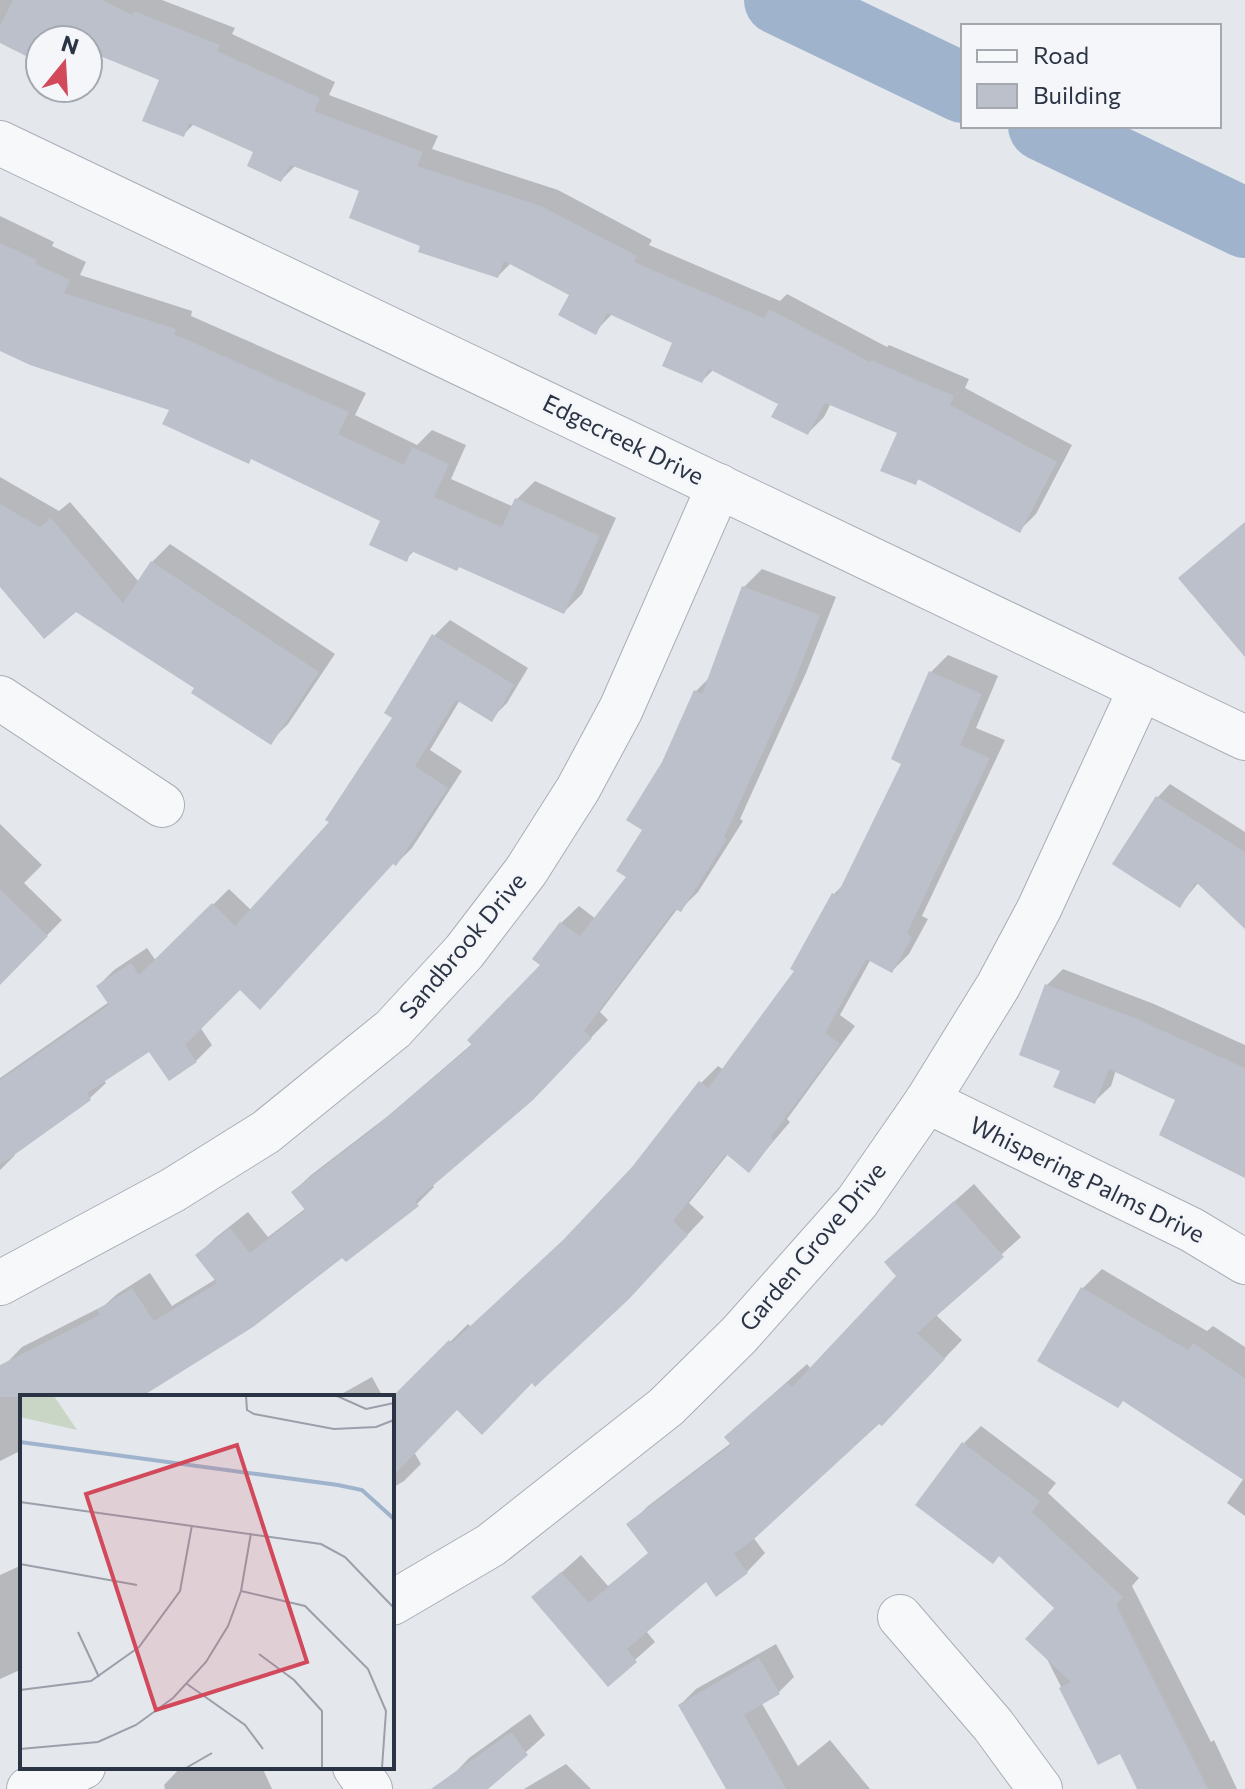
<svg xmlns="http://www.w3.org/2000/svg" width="1245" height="1789" font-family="Commissioner,sans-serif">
<rect width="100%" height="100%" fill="#e4e7ec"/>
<!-- shadow -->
<g fill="#0003">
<path d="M0,0H162L235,28L232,34L335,82L329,95L438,136L432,149L558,190L652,240L649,245L780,301L787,294L887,347L889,345L969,379L965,388L1072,445L1036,514L1019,531L920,478L915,483L899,432L831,403L824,417L808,433L780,403L714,369L702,381L675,342L613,313L595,332L572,294L511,263L498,276L423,245L362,190L296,165L281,180L256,151L195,123L183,135L161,79L92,51L88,60V40H40V61L0,41Z"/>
<path d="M0,216L54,242L52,246L86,262L80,275L192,311L191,316L366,393L355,415L417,445L432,430L466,445L451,479L514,507L517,499L535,481L616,518L582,594L564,612L460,565L415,550L406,559L382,520L171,409L0,349Z"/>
<path d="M0,477L59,511L70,502L139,582L152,562L170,544L335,654L288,724L270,742L197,687L76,609L0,584Z"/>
<path d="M762,569L836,597L806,673L740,819L743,821L698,892L680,910L678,908L600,1012L608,1020L550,1080L432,1183L434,1187L417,1204L126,1397H22V1450L0,1461V1370L22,1347L105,1305L117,1294L150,1273L172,1306L216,1279L198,1255L215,1238L248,1212L268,1237L306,1208L293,1192L311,1175L388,1116L473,1043L543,965L534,959L561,923L579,906L596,919L629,877L664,763L696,691L710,677L744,587Z"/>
<path d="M450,620L528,668L507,703L491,719L460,700L430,750L462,771L412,848L396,864L394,862L240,987L200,1027L212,1045L196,1061L150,1050L104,1080L106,1083L90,1098L14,1153L15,1155L0,1170V1078L109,1002L98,986L114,970L147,948L156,961L229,889L252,911L332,822L395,717L434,636Z"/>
<path d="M948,655L998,676L976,728L1005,740L922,916L928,919L909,954L892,971L871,959L840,1015L855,1026L787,1119L790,1122L749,1170L728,1154L689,1203L704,1217L646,1279L532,1381L457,1408L414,1452L421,1464L404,1481L392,1488V1400L468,1324L471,1327L574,1231L633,1168L701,1083L718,1066L724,1070L797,970L834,894L846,882L904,763L931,672Z"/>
<path d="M1170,784L1245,832V927L1199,882L1180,905L1114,864L1158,797Z"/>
<path d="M0,824L42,865L24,883L62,920L6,977L0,971Z"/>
<path d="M1063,969L1154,1004L1245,1045V1176L1178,1099L1116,1070L1111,1086L1095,1101L1062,1070L1047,985Z"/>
<path d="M974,1184L1021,1237L935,1314L962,1340L900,1405L879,1421L753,1537L765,1553L747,1572L706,1580L646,1631L655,1642L608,1684L534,1597L581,1555L608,1586L650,1552L629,1525L648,1506L731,1443L745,1419L807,1364L811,1369L898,1276L906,1244Z"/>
<path d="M1102,1269L1207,1331L1213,1326L1245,1347V1516L1227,1503L1244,1478L1124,1399L1040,1360L1083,1288Z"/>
<path d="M372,1377L383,1397H336Z"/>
<path d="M981,1426L1056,1483L1048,1493L1139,1578L1132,1586L1211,1742L1214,1740L1237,1789H1139L1121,1751L1099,1762L1045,1655L1057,1608L964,1443Z"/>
<path d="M22,1565V1669L0,1679V1575Z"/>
<path d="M776,1644L794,1677L778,1693L761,1702L798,1766L830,1740L870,1789H731L680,1705L696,1689Z"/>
<path d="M530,1714L545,1735L485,1789H460L451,1777L469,1758Z"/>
<path d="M566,1764L591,1789H524Z"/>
<path d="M181,1767H262L272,1789H165L164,1785Z"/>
</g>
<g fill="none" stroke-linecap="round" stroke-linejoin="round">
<!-- river -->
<g stroke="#9fb4cc" stroke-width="70">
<path d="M779,0L963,88"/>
<path d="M1043,126L1245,223"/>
</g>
</g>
<!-- building -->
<g fill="#bbc0ca">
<path d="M13,0H102L132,15L134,11L220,45L217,51L320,98L314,111L423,152L417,166L541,206L637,256L634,262L764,318L769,309L870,362L871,360L954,396L950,405L1057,462L1020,533L918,479L916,485L880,471L897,433L825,403L808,435L771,417L778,404L709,369L702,383L662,366L672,343L607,313L596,335L558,315L569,295L504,261L498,278L418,252L420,246L349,218L359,191L290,165L281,182L247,166L253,152L189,123L184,137L142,121L159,80L88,51V40H40V63L0,43V26Z"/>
<path d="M0,243L37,260L36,264L70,280L64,293L176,329L174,334L349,412L338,434L404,465L412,447L449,464L434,497L502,527L515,498L600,536L564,614L459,567L457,571L411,551L407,562L369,545L380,521L251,459L249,464L162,424L169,410L30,365L0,351Z"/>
<path d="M0,504L40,527L51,518L123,603L151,561L319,672L271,745L191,693L194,688L76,612L44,639L0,587Z"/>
<path d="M1245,522V657L1178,578Z"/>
<path d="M742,586L820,615L790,693L724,837L727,839L681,912L675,909L584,1031L592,1038L533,1100L415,1201L419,1206L346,1262L342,1258L253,1327L141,1397H0V1365L100,1315L97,1310L132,1288L154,1321L217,1283L195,1255L230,1228L250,1253L305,1210L291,1192L368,1133L472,1045L467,1040L540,965L532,959L560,922L580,936L626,877L616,871L642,830L626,820L662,762L694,690L702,694Z"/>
<path d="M432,634L514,685L492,722L456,700L415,766L448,788L396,866L393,864L260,1010L240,990L185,1045L197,1062L169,1081L149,1052L87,1093L91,1100L0,1165V1080L109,1005L96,986L131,963L139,975L212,903L235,926L329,822L325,820L392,718L384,713Z"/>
<path d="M929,671L982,694L960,745L990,758L907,933L912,937L892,973L866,959L825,1033L840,1044L771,1137L774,1140L749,1173L726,1154L673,1221L688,1235L629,1299L535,1387L532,1383L482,1435L457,1410L392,1477V1397L449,1340L452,1343L563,1240L632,1167L699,1081L708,1088L794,971L790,969L832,893L837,895L901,764L891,759Z"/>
<path d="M1156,796L1245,852V929L1196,882L1180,908L1112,864Z"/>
<path d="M0,889L48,936L0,985Z"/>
<path d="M1045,984L1137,1019L1245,1068V1178L1159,1135L1175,1100L1109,1069L1095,1104L1053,1087L1060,1071L1019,1055Z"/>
<path d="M954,1201L1004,1257L917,1333L945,1359L882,1426L879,1424L754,1539L734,1554L748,1573L716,1597L706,1582L627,1649L637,1662L608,1687L531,1597L561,1572L589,1603L648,1553L626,1524L731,1445L724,1437L787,1382L792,1387L896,1276L884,1262Z"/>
<path d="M1081,1287L1188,1350L1193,1343L1245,1378V1481L1123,1401L1118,1408L1037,1361Z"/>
<path d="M962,1442L1040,1501L1032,1512L1123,1597L1116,1605L1208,1789H1137L1120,1754L1098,1765L1059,1688L1071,1682L1025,1639L1054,1608L999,1556L993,1564L915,1505Z"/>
<path d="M759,1658L780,1694L744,1715L786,1789H726L678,1705Z"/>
<path d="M511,1732L528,1755L488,1789H431Z"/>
</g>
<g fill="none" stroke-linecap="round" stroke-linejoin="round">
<defs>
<g id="minor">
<path d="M0,143L1245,738"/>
<path d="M0,698L162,805"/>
<path d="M927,1101L1192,1230L1245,1262"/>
<path d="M0,1283L173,1190L266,1132L393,1029L464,952L526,871L578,789L621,709L719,486"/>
<path d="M392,1603L491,1545L666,1407L739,1335L857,1202L927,1101L998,986L1039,909L1141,688"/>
<path d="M900,1617L993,1725L1040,1789"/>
<path d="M355,1767L370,1789"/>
<path d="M29,1789L83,1767"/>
</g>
</defs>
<!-- minor casing -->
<use href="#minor" stroke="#a9aeb7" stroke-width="46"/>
<!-- minor -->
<use href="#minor" stroke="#f7f8fa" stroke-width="44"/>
</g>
<g text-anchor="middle" stroke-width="6" stroke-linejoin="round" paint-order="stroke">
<!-- street labels -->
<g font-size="24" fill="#2b3445" stroke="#f4f6f9">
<text transform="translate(623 440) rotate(26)" y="8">Edgecreek Drive</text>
<text transform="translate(463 946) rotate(-50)" y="8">Sandbrook Drive</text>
<text transform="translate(1087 1180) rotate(26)" y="8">Whispering Palms Drive</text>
<text transform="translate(813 1247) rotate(-50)" y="8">Garden Grove Drive</text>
</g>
</g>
<!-- overview -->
<g transform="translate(20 1395)">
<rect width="374" height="374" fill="#e4e7ec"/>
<path d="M0,1H34L57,35L0,22Z" fill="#c9d6c5"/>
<path fill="none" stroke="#9fb4cc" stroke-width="4" d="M0,47L318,90L342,95L374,124"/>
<path fill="none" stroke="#9a9fa9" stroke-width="2" d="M226,1L227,15L234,19L314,34L356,32L374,25M317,1L346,14L374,8M0,107L301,149L325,162L374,213M0,169L117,190M221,196L285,211L348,274L366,316L362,373M58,237L79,282M239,259L274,285L302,316V373M167,289L225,330L243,354M0,295L71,286L119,252L160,196L172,130M0,354L78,347L116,330L153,303L186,267L208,231L221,196L231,138M166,373L192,358"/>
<path fill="#d1495b" fill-opacity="0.15" stroke="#d1495b" stroke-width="4" d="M217,50L287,267L136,315L66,99Z"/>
<rect width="374" height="374" fill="none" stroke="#2b3445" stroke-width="4"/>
</g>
<!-- legend -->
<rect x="961" y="24" width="260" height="104" fill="#f4f6f9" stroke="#a4a8b1" stroke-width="2"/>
<rect x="977" y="50" width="40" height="12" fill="#f7f8fa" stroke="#a4a8b1" stroke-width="2"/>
<text x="1033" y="64" font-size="24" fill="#2b3445">Road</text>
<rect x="977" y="84" width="40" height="24" fill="#bbc0ca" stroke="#a4a8b1" stroke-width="2"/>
<text x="1033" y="104" font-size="24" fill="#2b3445">Building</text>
<!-- north arrow -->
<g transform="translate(64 64) rotate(18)"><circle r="38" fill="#f4f6f9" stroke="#a4a8b1" stroke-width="2"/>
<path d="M0-6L14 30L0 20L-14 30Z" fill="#d1495b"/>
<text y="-12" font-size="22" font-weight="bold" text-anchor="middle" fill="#2b3445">N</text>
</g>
</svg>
